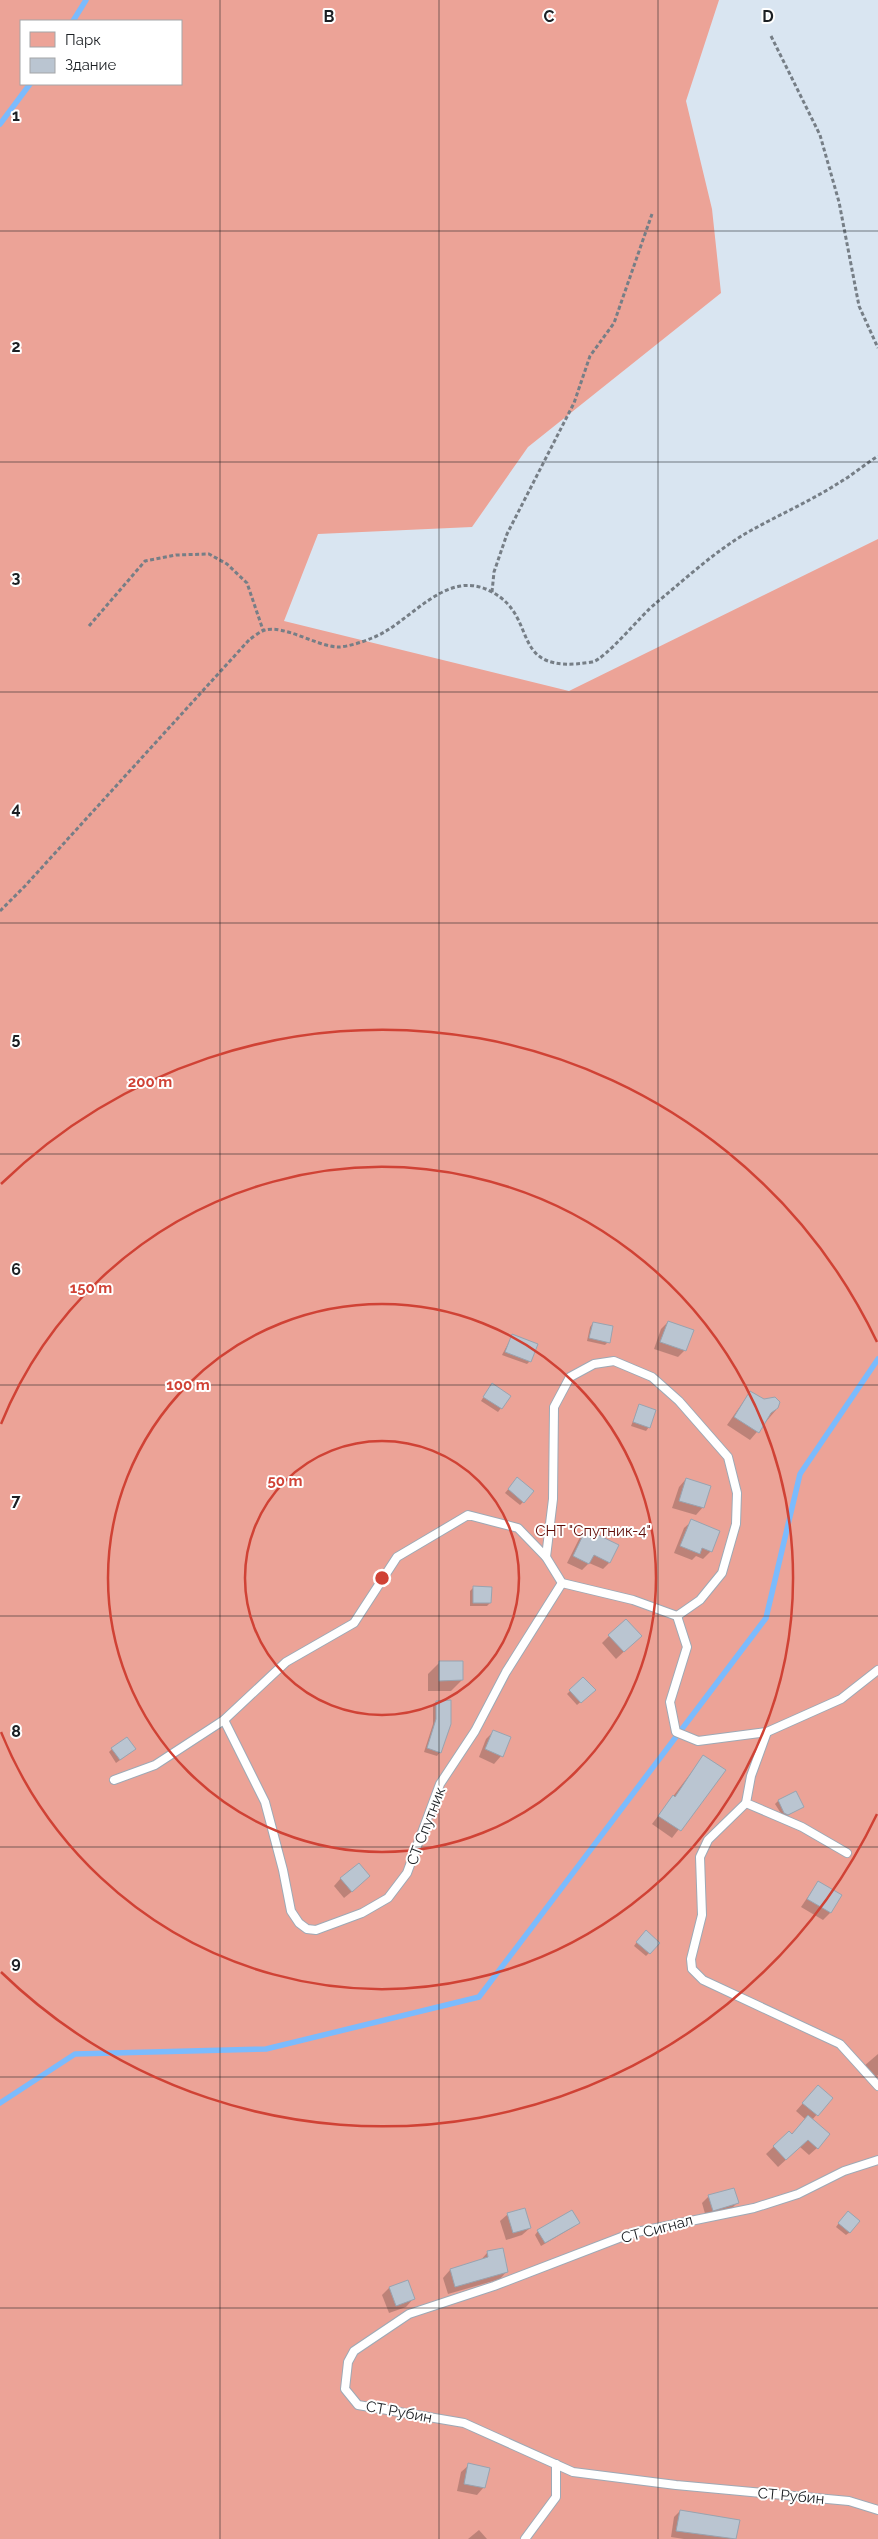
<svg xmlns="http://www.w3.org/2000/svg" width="878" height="2539" font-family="Raleway,sans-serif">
<rect width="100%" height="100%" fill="#d9e5f1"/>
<!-- green -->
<path fill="#eca397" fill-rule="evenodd" d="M0,0H719L686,101L712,209L721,293L528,447L472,527L318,534L284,621L569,691L878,539V2539H0ZM21,21H181V84H21Z"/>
<!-- shadow -->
<g fill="#0003">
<path d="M668,1322L685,1350L678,1357L654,1349L661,1329Z"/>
<path d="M593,1323L608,1342L605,1345L587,1341L590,1327Z"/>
<path d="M512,1336L530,1361L527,1364L502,1355Z"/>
<path d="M489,1388L501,1408L498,1412L481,1401Z"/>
<path d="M750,1392L776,1410L750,1440L727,1425Z"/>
<path d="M639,1406L649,1427L646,1431L631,1426Z"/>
<path d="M686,1479L703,1507L696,1515L672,1508L679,1487Z"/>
<path d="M514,1482L523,1502L520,1505L505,1493Z"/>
<path d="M692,1521L711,1551L703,1559L696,1556L692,1560L674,1553L684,1528Z"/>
<path d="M586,1530L609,1563L603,1569L589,1563L582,1570L567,1563L580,1537Z"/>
<path d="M473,1588L490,1603L487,1606H470V1591Z"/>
<path d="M609,1636L632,1644L616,1659L602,1643Z"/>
<path d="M440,1662L462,1680L451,1691H428V1674Z"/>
<path d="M583,1678L594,1690L577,1705L567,1694Z"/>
<path d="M436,1702L440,1752L437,1756L424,1752L433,1724V1706Z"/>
<path d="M493,1732L501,1756L494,1764L479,1757L486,1739Z"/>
<path d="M112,1749L131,1752L116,1763L109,1752Z"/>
<path d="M703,1757L724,1771L672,1838L652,1824Z"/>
<path d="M778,1801L803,1806L784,1818L775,1804Z"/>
<path d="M341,1878L361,1884L344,1898L334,1886Z"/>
<path d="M818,1882L830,1913L823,1920L801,1907Z"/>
<path d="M642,1935L649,1953L646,1956L634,1946Z"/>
<path d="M878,2054V2075L874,2078L864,2066Z"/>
<path d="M811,2094L831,2098L812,2120L817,2148L809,2155L800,2147L778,2167L766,2154L789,2132L791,2135L805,2119L796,2111Z"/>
<path d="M709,2196L737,2203L730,2210L706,2217L702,2203Z"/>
<path d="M508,2214L530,2228L522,2235L506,2240L500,2221Z"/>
<path d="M844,2216L850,2232L846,2235L836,2227Z"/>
<path d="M575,2226L541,2246L535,2235L538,2231Z"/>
<path d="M487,2253L507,2271L500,2279L448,2294L443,2278L450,2270L480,2261Z"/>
<path d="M389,2288L413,2299L406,2307L389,2313L382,2295Z"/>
<path d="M469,2465L484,2487L477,2495L457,2491L461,2472Z"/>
<path d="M680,2511L738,2521L735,2539H684L671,2537L674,2517Z"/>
<path d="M479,2530L487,2539H468Z"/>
</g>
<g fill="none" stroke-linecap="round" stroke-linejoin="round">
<!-- stream -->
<g stroke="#7bbbfd" stroke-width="5.5">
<path d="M73,21L86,0"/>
<path d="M0,124L30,84"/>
<path d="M0,2103L75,2054L266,2049L479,1997L766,1618L800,1474L878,1359"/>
</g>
</g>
<!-- building -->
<g fill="#bac5d1" stroke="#99a3af">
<path d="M668,1321L694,1330L686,1351L660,1342Z"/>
<path d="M593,1322L613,1326L610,1343L589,1338Z"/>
<path d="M512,1334L538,1344L531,1362L505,1352Z"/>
<path d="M492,1383L511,1396L502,1409L483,1397Z"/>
<path d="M750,1391L764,1399L775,1397L780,1402L778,1408L771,1413L759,1433L734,1417Z"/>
<path d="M639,1404L656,1410L650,1428L633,1422Z"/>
<path d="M517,1477L534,1491L524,1503L508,1489Z"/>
<path d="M686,1478L711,1486L704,1508L679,1501Z"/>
<path d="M691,1519L720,1531L712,1552L702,1548L700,1554L680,1546Z"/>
<path d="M586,1529L619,1545L610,1563L594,1555L589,1564L573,1556Z"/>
<path d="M473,1586L492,1587L491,1603H473Z"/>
<path d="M626,1619L642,1636L624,1652L608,1635Z"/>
<path d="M439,1661H463V1680L439,1681Z"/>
<path d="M583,1677L596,1690L581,1703L569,1690Z"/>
<path d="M451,1700V1724L441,1753L427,1748L436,1719V1701Z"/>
<path d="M493,1730L511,1737L503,1757L485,1749Z"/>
<path d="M127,1737L136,1749L120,1760L111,1748Z"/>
<path d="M703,1755L726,1770L681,1831L658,1816L673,1795L675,1797Z"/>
<path d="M796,1791L804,1807L788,1815L784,1813L778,1800Z"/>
<path d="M359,1863L370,1876L352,1892L340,1878Z"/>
<path d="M818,1881L842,1895L831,1913L807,1899Z"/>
<path d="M646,1930L660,1943L650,1954L636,1942Z"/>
<path d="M818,2085L833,2098L818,2116L802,2103Z"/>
<path d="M808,2115L830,2134L818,2149L808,2140L786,2160L773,2146L789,2131L792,2134Z"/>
<path d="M734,2188L739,2203L713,2211L708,2195Z"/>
<path d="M525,2208L531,2228L513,2233L507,2213Z"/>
<path d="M572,2210L580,2223L545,2243L537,2230Z"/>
<path d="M848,2211L860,2221L850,2233L838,2223Z"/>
<path d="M503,2248L508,2272L455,2287L450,2269L488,2257L487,2251Z"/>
<path d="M408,2280L415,2299L396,2306L389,2287Z"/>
<path d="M468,2463L490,2468L485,2488L464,2484Z"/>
<path d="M680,2510L740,2520L736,2539L676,2531Z"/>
</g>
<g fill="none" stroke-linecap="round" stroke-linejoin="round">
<defs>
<g id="service">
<path d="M614,1361L652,1377L679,1401L728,1457L737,1493L736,1524L722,1573L700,1600L677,1616L633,1600L562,1583L546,1557L553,1499L554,1407L570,1377L594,1364Z"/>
<path d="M677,1616L687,1647L670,1702L676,1732L698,1741L767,1732L841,1699L878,1670"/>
<path d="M224,1720L265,1802L283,1870L291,1911L299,1923L307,1929L316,1930L362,1913L388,1898L407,1873L440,1784L475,1731L506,1672L562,1583"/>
<path d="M767,1732L751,1776L746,1803L802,1827L847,1853"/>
<path d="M114,1780L155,1765L224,1720L286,1662L354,1623L397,1557L468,1515L518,1528L546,1557"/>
<path d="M746,1803L708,1840L700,1857L702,1915L691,1959L692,1969L703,1980L840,2044L878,2086"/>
<path d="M878,2160L844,2171L798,2194L754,2208L632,2233L494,2286L409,2314L354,2351L348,2362L345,2389L358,2405L464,2423L573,2472L676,2485L849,2501L878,2510"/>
<path d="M525,2539L556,2497V2464"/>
</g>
</defs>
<!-- service casing -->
<use href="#service" stroke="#9ea9b5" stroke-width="10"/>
<!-- path -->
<g stroke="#767e86" stroke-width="3" stroke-dasharray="4 2.5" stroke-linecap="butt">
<path d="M771,36L820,135L839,202L859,306L878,348"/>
<path d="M492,592L494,572L507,534L574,403L590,356L614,323L652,214"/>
<path d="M89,626L145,561L176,555L209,554L227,564L247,583L263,630"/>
<path d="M0,911L25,886L249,640C253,637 259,632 265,630C285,625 316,646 338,647C347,647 363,642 372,638C410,624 446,566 492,592C541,618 506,676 592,662C605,660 642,614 656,603C684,580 712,554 743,535C774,517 807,503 837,484C851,476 864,465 878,456"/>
</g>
<!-- service -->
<use href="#service" stroke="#fff" stroke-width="8"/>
</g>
<!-- grid -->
<path fill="none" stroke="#1b1f23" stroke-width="1" stroke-opacity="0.55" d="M220,0V2539M439,0V2539M658,0V2539M0,231H878M0,462H878M0,692H878M0,923H878M0,1154H878M0,1385H878M0,1616H878M0,1847H878M0,2077H878M0,2308H878"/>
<!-- distance rings -->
<g fill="none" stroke="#d04235" stroke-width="2.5">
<circle cx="382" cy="1578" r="137"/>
<circle cx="382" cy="1578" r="274"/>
<path d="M1 1424A411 411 0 1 1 1 1732"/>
<path d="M877 1814A548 548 0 0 1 1 1972M1 1184A548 548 0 0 1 877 1342"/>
</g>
<g text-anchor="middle" stroke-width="4" stroke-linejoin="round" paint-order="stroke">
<!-- park labels -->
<g font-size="15" fill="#5f0b06" stroke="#fff">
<text x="593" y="1536">СНТ "Спутник-4"</text>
</g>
<!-- street labels -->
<g font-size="15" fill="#1b1f23" stroke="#fff">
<text transform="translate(426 1826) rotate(-69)" y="5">СТ Спутник</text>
<text transform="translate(657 2229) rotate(-15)" y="5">СТ Сигнал</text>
<text transform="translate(399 2412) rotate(10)" y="5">СТ Рубин</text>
<text transform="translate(791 2496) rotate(5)" y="5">СТ Рубин</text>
</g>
</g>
<g font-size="16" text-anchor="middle" font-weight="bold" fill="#1b1f23" stroke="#fff" stroke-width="4" stroke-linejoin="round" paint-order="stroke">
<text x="329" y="22">B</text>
<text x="549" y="22">C</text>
<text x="768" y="22">D</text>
<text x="16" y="121">1</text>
<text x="16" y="352">2</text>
<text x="16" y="583">3</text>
<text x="16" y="814">4</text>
<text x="16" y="1044">5</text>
<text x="16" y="1275">6</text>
<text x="16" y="1506">7</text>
<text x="16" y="1737">8</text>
<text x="16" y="1968">9</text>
</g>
<circle cx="382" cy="1578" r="8" fill="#d04235" stroke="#fff" stroke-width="2.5"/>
<g font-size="15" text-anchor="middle" font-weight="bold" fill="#d04235" stroke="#fff" stroke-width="4" stroke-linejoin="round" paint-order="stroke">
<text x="150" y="1087">200 m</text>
<text x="91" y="1293">150 m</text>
<text x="188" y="1390">100 m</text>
<text x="285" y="1486">50 m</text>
</g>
<!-- legend -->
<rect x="20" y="20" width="162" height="65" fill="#ffffff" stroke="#a4a5a7"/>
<rect x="30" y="32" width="25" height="15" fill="#eca397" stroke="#a4a5a7"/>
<text x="65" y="45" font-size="15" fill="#1b1f23">Парк</text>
<rect x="30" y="58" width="25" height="15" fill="#bac5d1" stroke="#a4a5a7"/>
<text x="65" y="70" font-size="15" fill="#1b1f23">Здание</text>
</svg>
